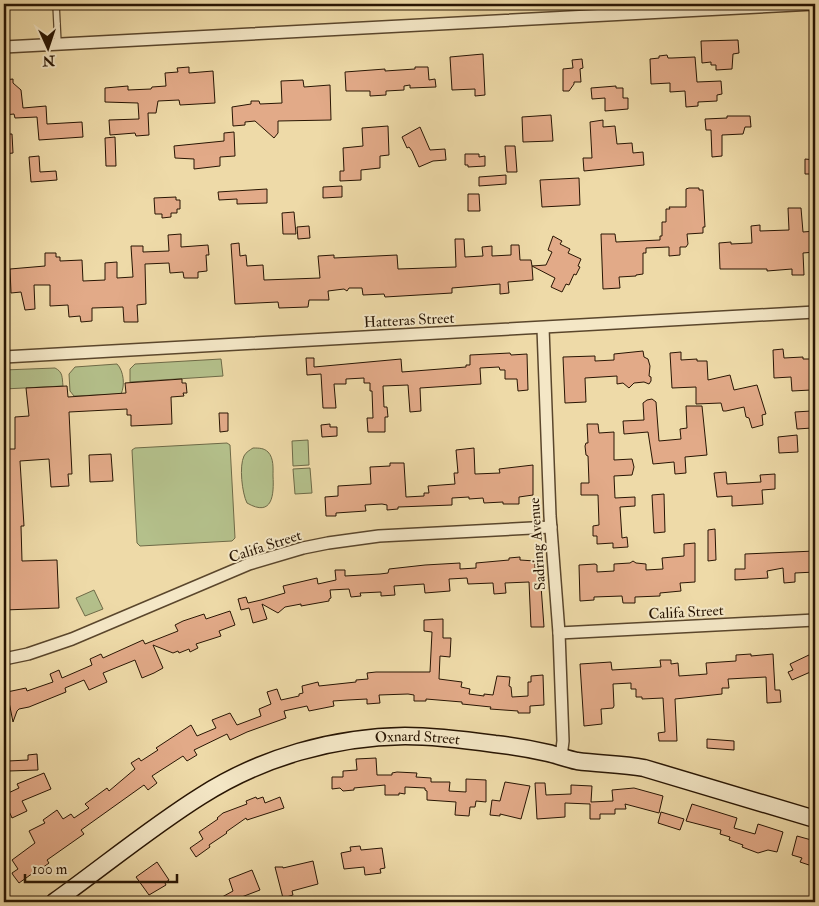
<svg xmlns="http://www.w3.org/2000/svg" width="819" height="906" font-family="'IM FELL Double Pica',serif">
<rect width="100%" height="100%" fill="#eedaa8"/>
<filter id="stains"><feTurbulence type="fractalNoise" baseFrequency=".004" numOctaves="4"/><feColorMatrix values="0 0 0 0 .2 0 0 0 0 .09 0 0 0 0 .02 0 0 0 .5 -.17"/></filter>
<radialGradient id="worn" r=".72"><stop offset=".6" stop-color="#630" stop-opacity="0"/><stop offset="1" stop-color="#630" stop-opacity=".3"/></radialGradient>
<!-- green -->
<g fill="#b4c08b" stroke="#6e6a47">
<path d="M221,359L223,376L130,382V369L135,364Z"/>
<path d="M117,364C124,371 125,386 121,394L74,396L70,391L69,374L75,367Z"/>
<path d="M55,368C63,372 62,377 63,386L4,389V370Z"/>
<path d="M308,440L309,465L293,466L292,441Z"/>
<path d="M227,443L230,445L235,538L232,541L140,546L137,543L132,450L135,448Z"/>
<path d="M253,448C259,448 264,448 268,452C274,458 273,469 273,476C274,494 273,518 247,503C242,493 239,466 244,456C246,452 250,450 253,448Z"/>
<path d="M310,468L312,493L295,494L293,469Z"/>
<path d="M94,590L103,609L85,616L76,598Z"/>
</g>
<!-- building -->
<g fill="#e2aa88" stroke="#281503">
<path d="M738,40L739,53L733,54L732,69L716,70V65H711V62L702,63L701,41Z"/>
<path d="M483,54L485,95L475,96V89L452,90L450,57Z"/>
<path d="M667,55L668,58H672L695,57L697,82L721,81L722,94L717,95V101L698,102V106L686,107L685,91L670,92V83L651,84L650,59L659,58V56Z"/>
<path d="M582,59L583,68L580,69L581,82H574V84L569,91H563V69L573,68L572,60Z"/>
<path d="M189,67V73L213,71L215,103L180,105L179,100L158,101L156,113H148L149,135L136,136L135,133L110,135L109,120L139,119L138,103L105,102V88L128,86V90L151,89L152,87L166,86L165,73L178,72L177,68Z"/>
<path d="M415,67H428L429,80L435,79L436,87L410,88V85L404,86V90L386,91V95L370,96V91H346L345,72L385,69V71L415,69Z"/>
<path d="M13,79V83L21,90L23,108L46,106L47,124L82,122L83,137L39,140L37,117L15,118L14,114L4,115V80Z"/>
<path d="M303,80L304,87L330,85L331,120L278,121V133L274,138L255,121L245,122V125L233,126L232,107L251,104V101H259L260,104L282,103L281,81Z"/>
<path d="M616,86V88H623V98H628V109L605,111V98L592,99L591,88Z"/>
<path d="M551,115L553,141L523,142L522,117Z"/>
<path d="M727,116H750L751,127H745L743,134L722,135V156L712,157L711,130H706L705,119L727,118Z"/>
<path d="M603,120V127L615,126L617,144L632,143L633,153L643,152L644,165L584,171L583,158H592L590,122Z"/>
<path d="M388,126L389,155L380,156V168L361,170V180L340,181V171H344L343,148L363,146L362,128Z"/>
<path d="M420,127L430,150L445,149L446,160L433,161L419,167L412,151L409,147L407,148L402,137Z"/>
<path d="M234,132L235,156L220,157V166L194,169V159L175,158L174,146L224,141V133Z"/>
<path d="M4,134H12L13,153L4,154Z"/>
<path d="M115,137L116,166H106L105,138Z"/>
<path d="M505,146H515L517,172H507Z"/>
<path d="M465,154H479V157L485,156V166L468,167V165H465Z"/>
<path d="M39,156L40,172L56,171L57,180L31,182L29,157Z"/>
<path d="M805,159L815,160V174H805Z"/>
<path d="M506,175V184L479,186V177Z"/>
<path d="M579,178L580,205L542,207L540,180Z"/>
<path d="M342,186V197L323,198V187Z"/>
<path d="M689,188H699V190H703L705,227H703V233L687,234L688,244L686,247H680V255L669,256V247L646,248V253H643V274L636,275V276L619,277L620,288L603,289L601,234H615L616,242L660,240V236H662V222H666V209H670L669,207H686V189Z"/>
<path d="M267,189V203L237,204V199L219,200L218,192Z"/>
<path d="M468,194H479L480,211H468Z"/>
<path d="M176,197V200H180V209H177V213H171V217L162,218V214H155L154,198Z"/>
<path d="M788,208H801L803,232L815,231V252L803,253L804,275H792V269L767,271V269H720L719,243L731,242V244L752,243L751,226L760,225V231L789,230Z"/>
<path d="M294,212L296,234H283L282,213Z"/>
<path d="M309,226L310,238L298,239L297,227Z"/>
<path d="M181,234V247L208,245L209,255H206L207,271L198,272V278H184L183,272L170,273L169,263L145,264L146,304L137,305L138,322H124L123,307L92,308V321L81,322L80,316L69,317L68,305L50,306V285H34L35,309L25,310L21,292L11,293L10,269L45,266V253H56V257H60V261L82,260L83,281L105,280V263L117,262V278L133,277L131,246H143V252L169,251L168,235Z"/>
<path d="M553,236L562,241L560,244L570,249L568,253L581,259L578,266L580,267L576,275L574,274L569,285L566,284L562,292L551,287L555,278L532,266L533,280L508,282L509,293L500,294V284L452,288V293L385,297L384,294L363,295L362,288H349L347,291L344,289L328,291L329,300H309L308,307L279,308L278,302L235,304L231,244L239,243L240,256L246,255L247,266L263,265L264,280L320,278L318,256L334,255V258L397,255L398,269L456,267L455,239H464L465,257L483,256L482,247L492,246V256L511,255V245H519L520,260H531L532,266L546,265L552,252L548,250Z"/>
<path d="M783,349L784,358L803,357V359H810L811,390L792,391L791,377L774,378L773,350Z"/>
<path d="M643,351L644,357L648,359L650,366L649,376L651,377V381L649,384L644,382L634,383L629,388L623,383L617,384V376L585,378L586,402L565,403L563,357L595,356V361L614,360V354Z"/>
<path d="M681,352V360L697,359V361H707L708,380L730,375L734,390L757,385L766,414L762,415L763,425L752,428L749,418L746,417L744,407L726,411H723L721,403L696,404V387L672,388L670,353Z"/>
<path d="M510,353L511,355L527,354L528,390L518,391L517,379H505V370H500L499,367L480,368L481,384L420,388L421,411L410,412L408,385L383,386L384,407H387L388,417H385V432H368L367,418H373L372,391H370V383H364V378L346,379V384H334L336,408H323L321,374L307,375L306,358H314V367L401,359L402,372L466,367V365H470V355Z"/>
<path d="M182,379V383H186L187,393H183L184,396L171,397L172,424L131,426V415H127V409L69,412L72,474H68L69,486L51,487L49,459L20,461L24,526H21L22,561L57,560L59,608L4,610V449H15V417L29,416L26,388L67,386L68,397L126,393L125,383Z"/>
<path d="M652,399L656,402L659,441L681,439L680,429L687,428L686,406H702L707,455L685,457L686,473L675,474L674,462L653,464L648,432L624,434L623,421L644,420L643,403L647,400Z"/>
<path d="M811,411L812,428L797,429L795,412Z"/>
<path d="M219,413H228V431L220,432Z"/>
<path d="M330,424V427H337V436L322,437L321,425Z"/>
<path d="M587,424H598L599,433L614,432V460L632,459L634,467L632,475L614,476L615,498L635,497V506L620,507L622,538L627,537L628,547L613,548V543L597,544V536H593V526L599,525L598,495H581V483H589L588,456L586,455L585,446L586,443H588Z"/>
<path d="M797,435L798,452L779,453L778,437Z"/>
<path d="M474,448L475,474L500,473L499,469L533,465V495L519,497V504H503V502L484,503L483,498L469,499V497L452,498V505L398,507V509L387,510V505L382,504L365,505L366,511L336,513V516H326L325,497L338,496V486L371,484L370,467L390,466V463H404L406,497L424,496V493H429L428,486L455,484L454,473H458L456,450Z"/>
<path d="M111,454L113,481L90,482L89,455Z"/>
<path d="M726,472L727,484L761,482L760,475L775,474V489L762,490L763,504L732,506V496L717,497L714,473Z"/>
<path d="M664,494L665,532L654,533L652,495Z"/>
<path d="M715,529L716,560L708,561V530Z"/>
<path d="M695,543V582L680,583L681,591L660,593V596L635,597V603H623L622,596L594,597V600L580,601L579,565L595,564L597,565V572L614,571V564L630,563L633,561L636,563L646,564V570L663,569L662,558L684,556V544Z"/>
<path d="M815,551V572L795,573V582L784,583L783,568L767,571L768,578L735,580V569H745V554Z"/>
<path d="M520,557V560L535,561V572H540L544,627H531L529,582L505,583L506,593L494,594L493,583L468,584L467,578L449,579L450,591L425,593L424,584L394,586L395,595L381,596V592L360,593L361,596L351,597L349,589L330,590L331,598L329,599V601L301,606V604L285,607L278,613L262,604L267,619L253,623L249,608L241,610L238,599L246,597L248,603L261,600L285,593L283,586L317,578L318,584L336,580L335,570H345V576L380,574L388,573L389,569L425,565L460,563V569L476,568V563L509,560V558Z"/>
<path d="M230,611L235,625L219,631L221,636L196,644L198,648L190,652L189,649L179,653L178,651L173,653L153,645L163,668L154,673L142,678L135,660L103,673L107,682L89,690L84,680L65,688L66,692L29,707L19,709L17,711L13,722L7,692L26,688L27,691L53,682L50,674L59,670L62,678L92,665L90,659L101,654L103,658L143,640L145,644L178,631L175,625L183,621L204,614L206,619Z"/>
<path d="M443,619V638H451L450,657L440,656L439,679L462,682L461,687L470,689L469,694L484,696V694L493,695L497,676L510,677L509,686L511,687L512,697L528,696V682H531V676L543,675L544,705L530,706V713H518V711L490,709L491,707L462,704V702L426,699V701H414V695L408,694L379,695L380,703L367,704V699L348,700L333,701L334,706L309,711L307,706L284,711L286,718L247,732L230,740L227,734L194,750L197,755L187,761L183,756L152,776L157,783L148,790L144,785L81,830L84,834L47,860L49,863L34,874L33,873L19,883L13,875L12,873L18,869L12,860L35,843L29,831L45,823L43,820L57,810L63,819L71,814L74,818L89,808L85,804L107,788L109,791L135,769L131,763L139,758L141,761L158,750L156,748L191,725L197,736L216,728L212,720L230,713L237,725L261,716L259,709L271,704L267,692L277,689L281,700L299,696V694L303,693L302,686L318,682L319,686L356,682V680L368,679L367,673L376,672H430L432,632L424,631V620Z"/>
<path d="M751,654V656L773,654L775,690H780L781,702L767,703L766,677L728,679L729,688H722V694L675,699L677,741H659L658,733L665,732L663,698L642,699V697H636V689H631V683L613,684L614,706L613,708L601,709L602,724L584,726L580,664L611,662L612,670L661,667L660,660H671V664L678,663L679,676L707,674L706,663L736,661V655Z"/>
<path d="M811,654L812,655L815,654V670L792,680L788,672L793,670L790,664Z"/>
<path d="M707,739L734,741V750L707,748Z"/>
<path d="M37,754L38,770L9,771L8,761L28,760V755Z"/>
<path d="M376,758L377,775H392V773L397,772L417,773L416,777L431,778V782H450L449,791L466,792V779L486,780V802L476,801L475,807H470L469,816L455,815L456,802L427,800V791L425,790V788L405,787V794L399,793V795H385V785L354,788V790L343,791L340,788L332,789V777H343V771L357,770L356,759Z"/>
<path d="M44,773L51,789L22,801L27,811L12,818L4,800V795L19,788L17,784Z"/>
<path d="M505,782L530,786L521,819L500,814V816L490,815L492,800L500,801Z"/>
<path d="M535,783H545L546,795L571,794V785L592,786L591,802L613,801L612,790L634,788L663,796L659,813L625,804L626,809H615V814H600V819H590V804L565,803V817L537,819Z"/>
<path d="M256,797L257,799L263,797L265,803L280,797L284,808L247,820L246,818L226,832L227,833L209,845L210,847L196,857L190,848L203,839L199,832L218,819L217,818L223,813L247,804L246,801Z"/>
<path d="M692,804L737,818L734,828L755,834L758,824L783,832L777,852L768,850L758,853L742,847L743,845L729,840L730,837L720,834L721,830L686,821Z"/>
<path d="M661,812L684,819L680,830L658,823Z"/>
<path d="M797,836L815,841V867L800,862L802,858L792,855Z"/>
<path d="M360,846L361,850L382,848L385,868L380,869L381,873L365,875L364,867L344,869L341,853L351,851L350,847Z"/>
<path d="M313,861L318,884L292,891L293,895L283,898L275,867H283V868Z"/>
<path d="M157,862L169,880L165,883L166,885L149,895L136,877Z"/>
<path d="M252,870L260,890L239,898V900L236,902H213L233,891L229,879Z"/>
</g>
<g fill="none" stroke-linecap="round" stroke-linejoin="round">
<defs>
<path id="lane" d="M56,4L58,44"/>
<g id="street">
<path d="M4,47L815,4"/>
<path d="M543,328L550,516L559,633L563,741L561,757"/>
<path d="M4,357L815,312"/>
<path d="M559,633L815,620"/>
<path d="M4,659L28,654L72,639L249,564L303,548L328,543L379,536L551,527"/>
</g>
<g id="secondary">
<path id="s1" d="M54,902C103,867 150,828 201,796C262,757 334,737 405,736C435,736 466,740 495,744C513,746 531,749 548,753C557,755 567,759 577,761C599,764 622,764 644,768L815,819"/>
</g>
</defs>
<!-- lane casing -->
<use href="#lane" stroke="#5a462c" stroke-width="8"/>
<!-- street casing -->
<use href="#street" stroke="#5a462c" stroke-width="14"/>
<!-- secondary casing -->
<use href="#secondary" stroke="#281503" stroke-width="19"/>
<!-- lane -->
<use href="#lane" stroke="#f4e7c6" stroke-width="5.5"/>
<!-- street -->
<use href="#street" stroke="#f4e7c6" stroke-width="11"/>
<!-- secondary -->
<use href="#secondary" stroke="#f4e7c6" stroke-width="16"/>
</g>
<g text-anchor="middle" stroke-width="4" stroke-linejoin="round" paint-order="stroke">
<!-- street labels -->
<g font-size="15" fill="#281503" stroke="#f4e7c6">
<text transform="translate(409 320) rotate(-3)" y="5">Hatteras Street</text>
<text transform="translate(537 544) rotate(-94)" y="5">Sadring Avenue</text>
<text transform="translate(265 546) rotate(-18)" y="5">Califa Street</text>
<text transform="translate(686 612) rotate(-3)" y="5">Califa Street</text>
<text dy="5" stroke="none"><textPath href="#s1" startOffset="409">Oxnard Street</textPath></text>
</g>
</g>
<!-- margin -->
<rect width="819" height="906" fill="none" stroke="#eedaa8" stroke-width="20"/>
<rect x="5" y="5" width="809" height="896" fill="none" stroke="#281503" stroke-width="2.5"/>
<rect x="10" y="10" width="799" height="886" fill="none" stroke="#281503"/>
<!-- north arrow -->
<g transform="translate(48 48) rotate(177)" stroke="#f4e7c6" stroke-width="4" paint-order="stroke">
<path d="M0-4L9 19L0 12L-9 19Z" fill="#281503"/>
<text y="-8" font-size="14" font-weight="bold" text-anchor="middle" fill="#281503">N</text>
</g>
<!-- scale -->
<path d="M25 874v8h152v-8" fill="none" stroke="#281503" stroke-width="2.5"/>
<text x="32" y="874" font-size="15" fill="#281503" stroke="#f4e7c6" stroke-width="4" paint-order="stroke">100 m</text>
<rect width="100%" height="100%" filter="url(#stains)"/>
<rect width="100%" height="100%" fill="url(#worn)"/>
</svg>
